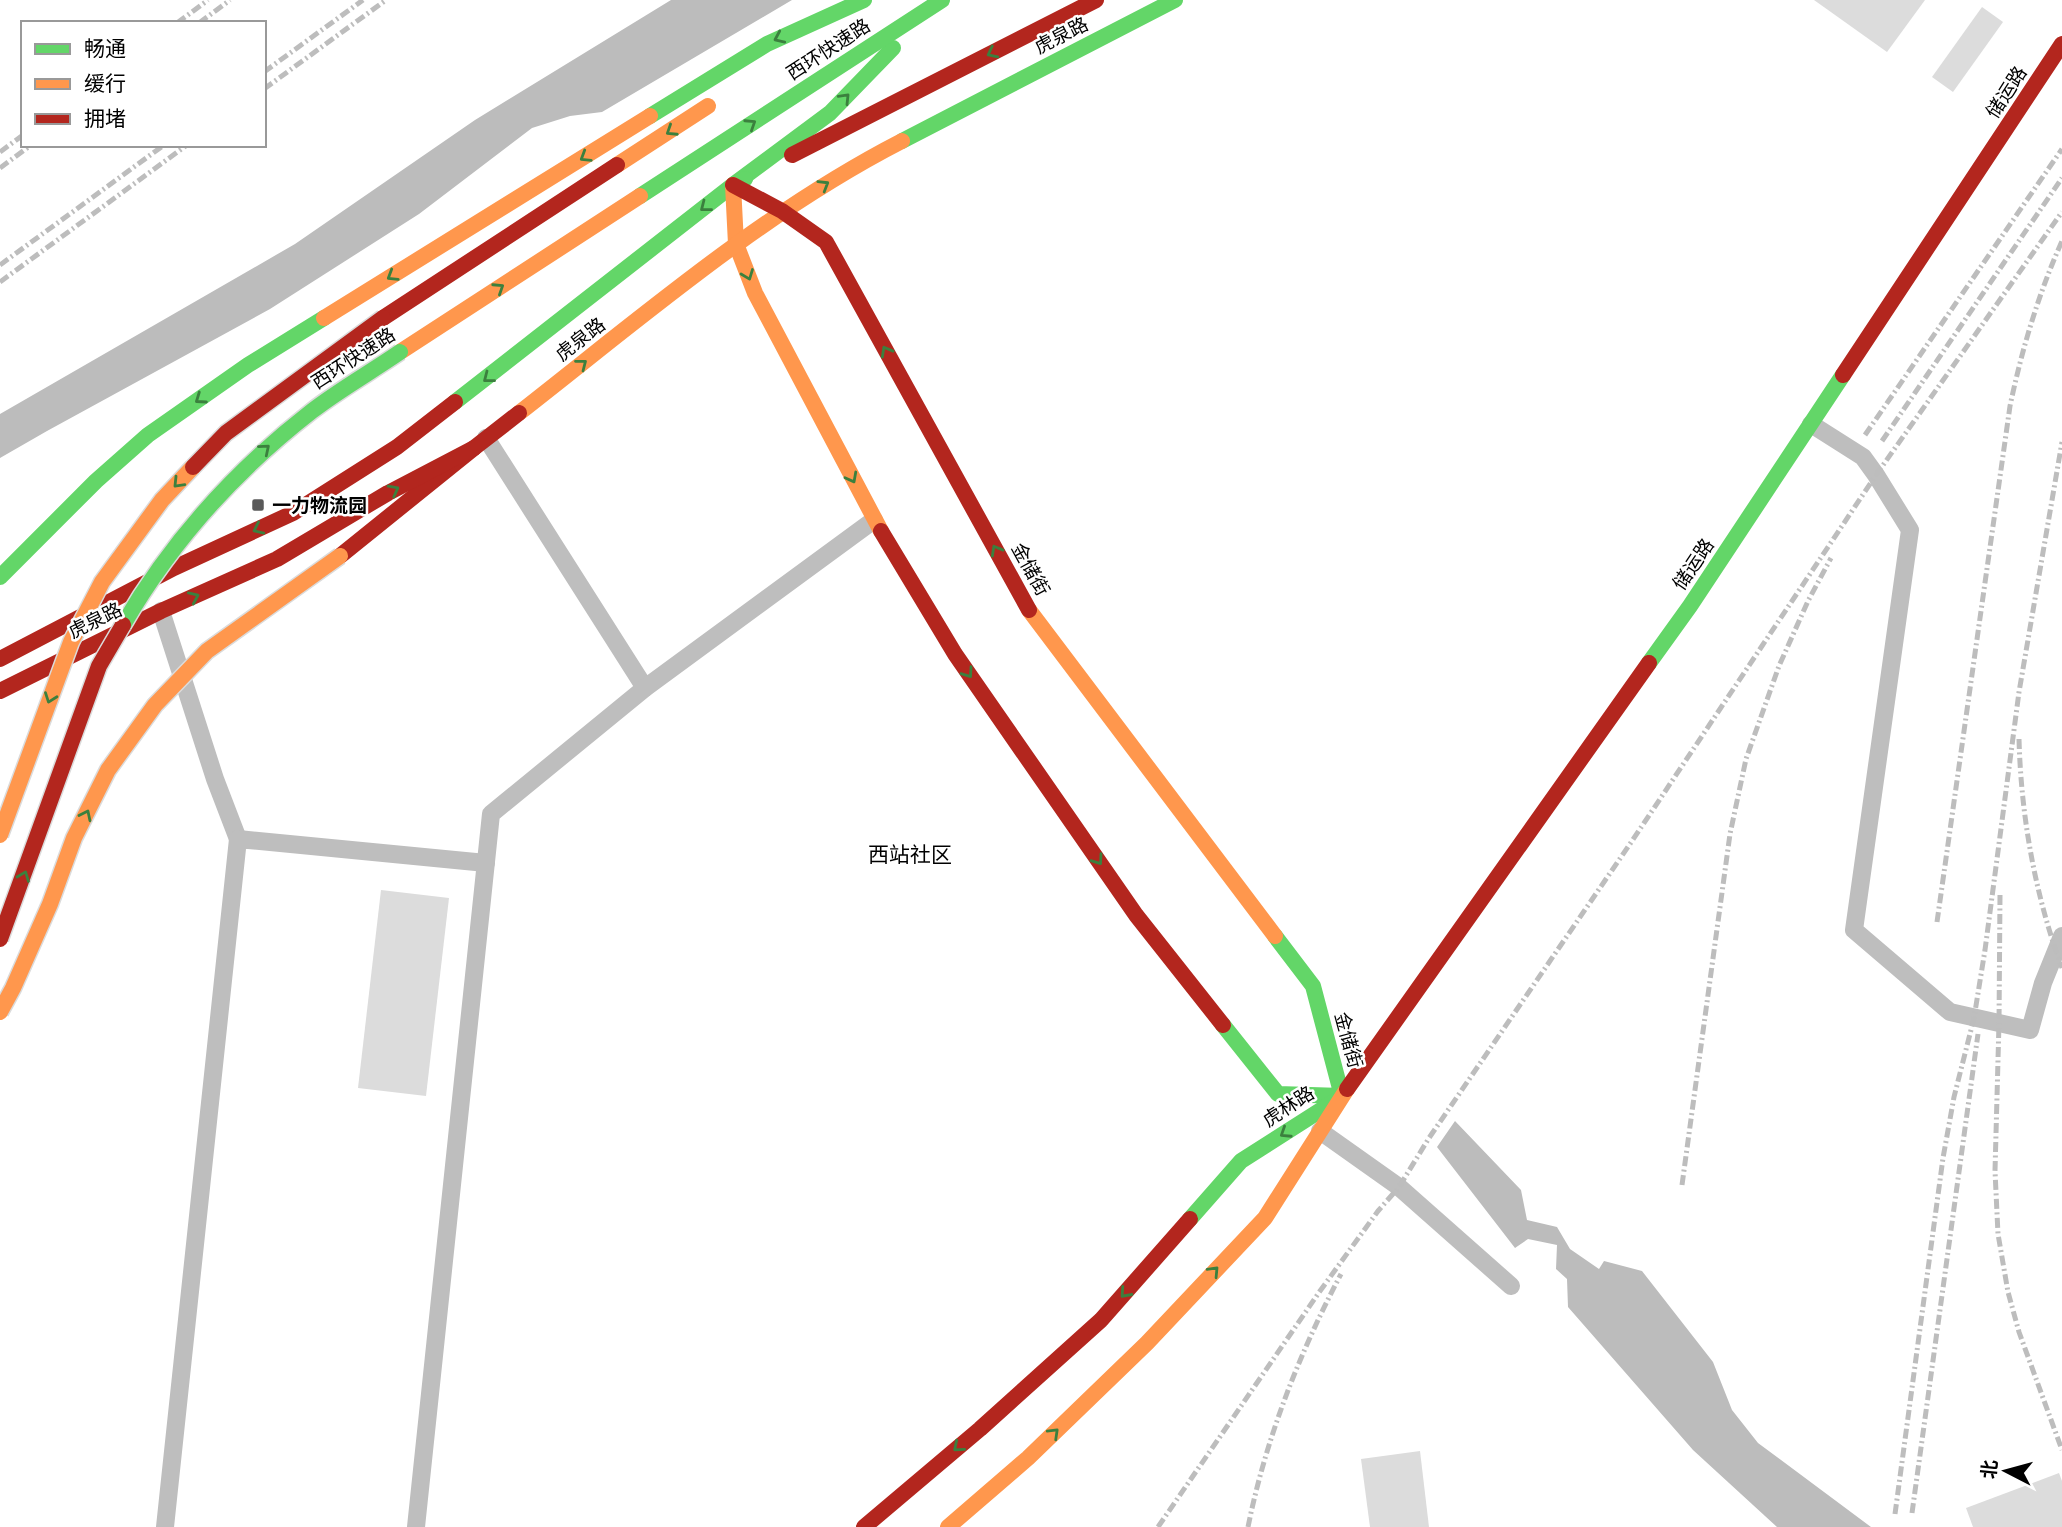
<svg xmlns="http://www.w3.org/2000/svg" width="2062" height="1527" font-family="'IBM Plex Sans','Noto Sans SC',sans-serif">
<rect width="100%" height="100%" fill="#fff"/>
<!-- water -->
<g fill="#bcbcbc">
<path d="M671,0H792L602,112L570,116L532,128L419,214L270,309L47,431L0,458V414L295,244L475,120Z"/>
<path d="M1455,1121L1521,1190L1527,1220L1557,1227L1570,1249L1599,1269L1604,1261L1642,1271L1713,1362L1732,1410L1758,1443L1871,1527H1777L1693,1450L1568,1307L1567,1279L1556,1269L1557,1245L1528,1239L1515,1248L1437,1147Z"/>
</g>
<!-- building -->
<g fill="#dcdcdc">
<path d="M1814,0H1925L1887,52Z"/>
<path d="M1982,7L2003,22L1953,92L1932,77Z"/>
<path d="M381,890L449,898L426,1096L358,1088Z"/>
<path d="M1420,1451L1429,1527H1370L1361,1459Z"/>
<path d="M2059,1473L2062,1481V1527H1973L1966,1508Z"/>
</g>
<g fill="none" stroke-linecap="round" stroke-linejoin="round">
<!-- street -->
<g stroke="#bebebe" stroke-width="18">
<path d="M1811,424L1863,457L1876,475L1910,530L1854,930L1950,1012L2030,1030L2043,983L2062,936"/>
<path d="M486,438L645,688"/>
<path d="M161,611L215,779L238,839"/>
<path d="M1320,1131L1399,1187L1511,1286"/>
<path d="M165,1527L238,839L486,863"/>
<path d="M416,1527L491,814L645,688L874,520"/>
</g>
<!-- fast -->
<g stroke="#63d668" stroke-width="16">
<path d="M650,116L767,44L864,0"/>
<path d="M902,141L1175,0"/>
<path d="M733,185L830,113L893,48"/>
<path d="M640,196L942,0"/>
<path d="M455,402L733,185L745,179"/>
<path d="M0,577L96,481L148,435L248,365L324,318"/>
<path d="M1649,663L1690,606L1843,375"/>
<path d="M1223,1025L1278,1094L1342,1096L1313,986L1275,936"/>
<path d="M1190,1219L1241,1161L1335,1101"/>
</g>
<!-- slow -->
<g stroke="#ff974d" stroke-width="16">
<path d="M617,165L708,106"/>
<path d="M733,185L736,244L755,293L881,531"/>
<path d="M324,318L650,116"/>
<path d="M400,352L640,196"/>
<path d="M519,413C642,317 762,213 902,141"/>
<path d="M1029,610L1275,936"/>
<path d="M948,1527L1028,1458L1147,1343L1265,1218L1347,1089"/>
</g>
<!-- jam -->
<g stroke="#b3261e" stroke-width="16">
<path d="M792,155L1096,0"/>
<path d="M733,185L782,211L826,242L1029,610"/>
<path d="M383,318L617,165"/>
<path d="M1843,375L2062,44"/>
<path d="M881,531L955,654L1136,915L1223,1025"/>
<path d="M340,556L474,448"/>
<path d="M0,659L174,568L293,513L397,447L455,402"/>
<path d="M0,691L161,611L277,559L388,493L474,448L519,413"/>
<path d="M1347,1089L1649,663"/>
<path d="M864,1527L980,1429L1101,1320L1190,1219"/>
</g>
<!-- rail -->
<g stroke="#bdbdbd" stroke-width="5" stroke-dasharray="10 3.5 2 3.5" stroke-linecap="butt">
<path d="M177,23L208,0"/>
<path d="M199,23L230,0"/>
<path d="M264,72L363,0"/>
<path d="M264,89L386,0"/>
<path d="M0,152L23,135"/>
<path d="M0,168L31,145"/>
<path d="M0,265L164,145"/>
<path d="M0,282L187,145"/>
<path d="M1865,435L2062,149"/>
<path d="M1882,441L2062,178"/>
<path d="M2019,739C2021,816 2035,895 2062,968"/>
<path d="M2000,895L1999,1023L1995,1171L1998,1234L2008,1292L2019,1332L2062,1450"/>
<path d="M1937,922L2010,406C2022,349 2038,295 2062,241"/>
<path d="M1682,1185L1730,834L1746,759L1779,666L1808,601L1831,558"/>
<path d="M1912,1513L1978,1034"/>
<path d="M1895,1514L1943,1158L1954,1097L1974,1018L1985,950L2019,692L2062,442"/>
<path d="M1158,1527L1320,1291L1378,1211L1399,1187L1429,1138L1632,841L1876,475L2062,212"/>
<path d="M1248,1527C1266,1438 1299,1354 1341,1274"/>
</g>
<defs>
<path id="fast-bridge" d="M123,625C171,542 236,470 312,411C339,390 371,372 400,352"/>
<g id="slow-bridge">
<path d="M0,835L71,642L102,582L162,500L193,467"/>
<path d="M0,1012L13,988L50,904L74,838L108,770L155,705L207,651L340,556"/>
</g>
<g id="jam-bridge">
<path d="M193,467L226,433L383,318"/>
<path d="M0,939L99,666L123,625"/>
</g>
</defs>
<!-- fast-bridge casing -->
<use href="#fast-bridge" stroke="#dbdbdb" stroke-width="19" stroke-linecap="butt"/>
<!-- slow-bridge casing -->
<use href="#slow-bridge" stroke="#dbdbdb" stroke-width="19" stroke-linecap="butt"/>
<!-- jam-bridge casing -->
<use href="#jam-bridge" stroke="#dbdbdb" stroke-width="19" stroke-linecap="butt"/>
<!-- fast-bridge -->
<use href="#fast-bridge" stroke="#63d668" stroke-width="16"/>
<!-- slow-bridge -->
<use href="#slow-bridge" stroke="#ff974d" stroke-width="16"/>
<!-- jam-bridge -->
<use href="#jam-bridge" stroke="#b3261e" stroke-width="16"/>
</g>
<!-- one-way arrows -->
<defs><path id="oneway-chevron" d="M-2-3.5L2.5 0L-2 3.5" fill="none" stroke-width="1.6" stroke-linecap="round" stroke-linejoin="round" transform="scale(1.75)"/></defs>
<g stroke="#3b803e">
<use href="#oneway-chevron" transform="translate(779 38) rotate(156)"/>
<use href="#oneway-chevron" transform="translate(992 53) rotate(153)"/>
<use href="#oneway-chevron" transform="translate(845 98) rotate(-46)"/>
<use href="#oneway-chevron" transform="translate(751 124) rotate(-33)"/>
<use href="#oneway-chevron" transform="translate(671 131) rotate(147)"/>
<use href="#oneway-chevron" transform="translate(585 157) rotate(148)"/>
<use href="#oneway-chevron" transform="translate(824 185) rotate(-31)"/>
<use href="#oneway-chevron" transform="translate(705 207) rotate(142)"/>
<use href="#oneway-chevron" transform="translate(748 275) rotate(69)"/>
<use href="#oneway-chevron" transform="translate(392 276) rotate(148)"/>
<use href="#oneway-chevron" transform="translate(499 288) rotate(-33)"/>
<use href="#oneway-chevron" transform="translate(886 351) rotate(-119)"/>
<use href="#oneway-chevron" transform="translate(582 364) rotate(-38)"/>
<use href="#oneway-chevron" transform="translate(488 378) rotate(142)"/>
<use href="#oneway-chevron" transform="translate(200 399) rotate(145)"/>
<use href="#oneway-chevron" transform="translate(265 449) rotate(-40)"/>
<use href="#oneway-chevron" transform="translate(852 478) rotate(62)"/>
<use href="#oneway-chevron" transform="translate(178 483) rotate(134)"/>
<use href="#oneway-chevron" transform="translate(394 490) rotate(-28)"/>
<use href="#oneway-chevron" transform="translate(258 529) rotate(155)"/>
<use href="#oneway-chevron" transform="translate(996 550) rotate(-119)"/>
<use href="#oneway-chevron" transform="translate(194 597) rotate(-24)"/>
<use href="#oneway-chevron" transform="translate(968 673) rotate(55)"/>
<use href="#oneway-chevron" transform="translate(50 698) rotate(110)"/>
<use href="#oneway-chevron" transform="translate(86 815) rotate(-64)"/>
<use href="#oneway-chevron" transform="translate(1098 860) rotate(55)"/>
<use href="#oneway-chevron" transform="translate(24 876) rotate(-69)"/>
<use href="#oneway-chevron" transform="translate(1285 1133) rotate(147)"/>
<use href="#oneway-chevron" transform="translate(1214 1271) rotate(-47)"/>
<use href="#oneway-chevron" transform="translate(1125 1293) rotate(132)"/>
<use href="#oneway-chevron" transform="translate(1054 1433) rotate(-44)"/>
<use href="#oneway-chevron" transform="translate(958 1447) rotate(140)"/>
</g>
<!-- markers -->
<rect fill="#595959" stroke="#fff" stroke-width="2.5" x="251" y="498" width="14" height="14" rx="3.5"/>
<g text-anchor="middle" stroke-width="5" stroke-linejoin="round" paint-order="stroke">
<!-- street labels -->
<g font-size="19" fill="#000" stroke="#fff">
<text transform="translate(1061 35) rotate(-27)" y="7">虎泉路</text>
<text transform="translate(828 49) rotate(-33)" y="7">西环快速路</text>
<text transform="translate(2006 92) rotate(-57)" y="7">储运路</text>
<text transform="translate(580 339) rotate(-38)" y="7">虎泉路</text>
<text transform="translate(353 358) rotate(-33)" y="7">西环快速路</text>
<text transform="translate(1693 564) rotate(-56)" y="7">储运路</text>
<text transform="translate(1031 569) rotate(61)" y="7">金储街</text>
<text transform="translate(95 620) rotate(-26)" y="7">虎泉路</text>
<text transform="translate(1349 1040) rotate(75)" y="7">金储街</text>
<text transform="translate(1288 1106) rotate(-33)" y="7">虎林路</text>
</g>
<!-- poi labels -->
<g font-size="19" font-weight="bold" fill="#000" stroke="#fff" text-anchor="start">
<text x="272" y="512">一力物流园</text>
</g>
<!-- neighbourhood labels -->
<g font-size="21" fill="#000" stroke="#fff">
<text x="910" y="862">西站社区</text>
</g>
</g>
<!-- legend -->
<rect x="21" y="21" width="245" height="126" fill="#ffffff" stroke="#999999" stroke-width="2"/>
<rect x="35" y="44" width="35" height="10" fill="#63d668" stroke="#999999" stroke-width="2"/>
<text x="84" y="56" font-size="21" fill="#000000">畅通</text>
<rect x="35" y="79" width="35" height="10" fill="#ff974d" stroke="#999999" stroke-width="2"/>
<text x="84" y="91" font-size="21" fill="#000000">缓行</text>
<rect x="35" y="114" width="35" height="10" fill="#b3261e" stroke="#999999" stroke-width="2"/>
<text x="84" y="126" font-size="21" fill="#000000">拥堵</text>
<!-- north arrow -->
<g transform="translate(2006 1471) rotate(276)" stroke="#ffffff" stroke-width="5" paint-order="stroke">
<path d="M0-5L12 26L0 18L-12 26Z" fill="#000000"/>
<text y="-10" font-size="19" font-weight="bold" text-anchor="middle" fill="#000000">北</text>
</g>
</svg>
